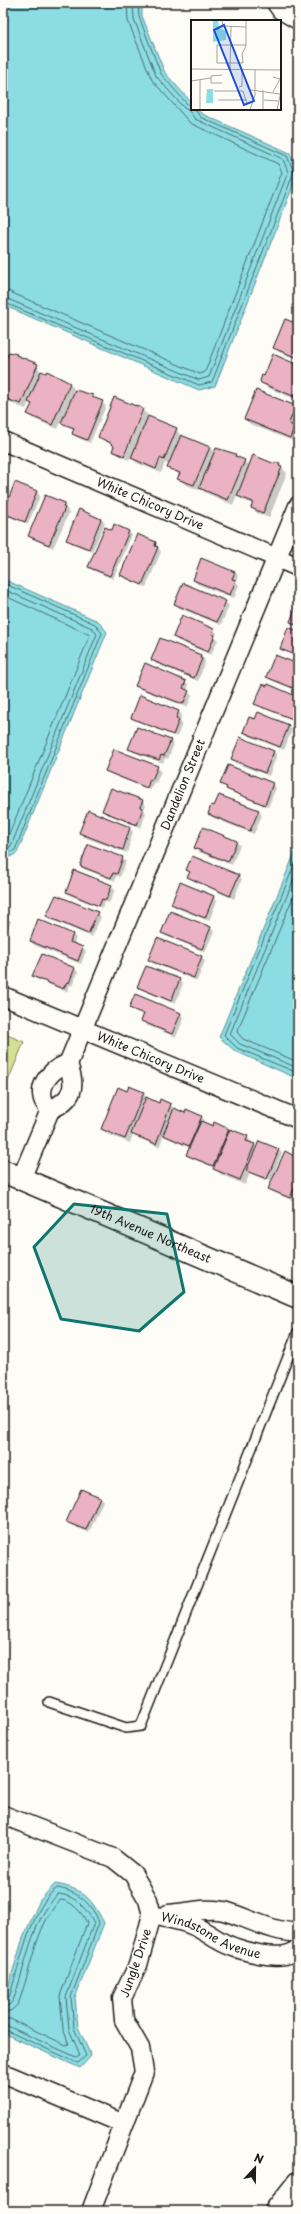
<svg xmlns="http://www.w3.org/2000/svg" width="301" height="2214" font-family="'Playpen Sans',sans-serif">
<rect width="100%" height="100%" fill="#fdfcf7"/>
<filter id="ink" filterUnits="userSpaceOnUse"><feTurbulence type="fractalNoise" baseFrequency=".025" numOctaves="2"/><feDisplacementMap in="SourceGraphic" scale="8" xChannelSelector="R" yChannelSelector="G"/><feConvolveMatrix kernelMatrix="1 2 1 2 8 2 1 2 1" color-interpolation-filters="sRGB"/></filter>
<g filter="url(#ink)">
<!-- green -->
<path fill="#d4e093" stroke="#787e58" d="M3,1033L24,1042L3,1093Z"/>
<!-- water -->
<g fill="#8cdde3" stroke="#5f9093">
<path d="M3,3H142V16L165,73L192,103V109H197L202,114L290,153L298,173L215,386L199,390L3,305Z"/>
<path d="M3,579L98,621L107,632L17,853L3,861Z"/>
<path d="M298,845V1074L296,1078L235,1051L219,1037Z"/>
<path d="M55,1884C83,1888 92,1899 104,1923L75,1998L78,2027L91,2056L80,2068L3,2033V2003L23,1938L40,1900Z"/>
</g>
<!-- shadow -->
<g fill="#0003">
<path d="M298,302V310L296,308Z"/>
<path d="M298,325V360L279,352L274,347Z"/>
<path d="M16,354L37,365L41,372L70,384L75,390L92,396L106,406L90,443L76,437L73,433L74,430L61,421L58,429L34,419L29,414L32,405L29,402L26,409L8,402L6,407L3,406V368Z"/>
<path d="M298,366V400L268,388L262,383Z"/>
<path d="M295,407L298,410L295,428L298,431V436L295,442L250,424L245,419Z"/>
<path d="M142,410L148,415L147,417L176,429L181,436L209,447L215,453L216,449L236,455L250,466L279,465L287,473L269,518L257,513L252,508L254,505L243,500L237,495L233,505L206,493L200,488L199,490L184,484L179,478L180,475L168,468L170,465L165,463L161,473L137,463L130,457L129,460L124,458L143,411H141L122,457L113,451L115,447L99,437Z"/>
<path d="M37,492L40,496L28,524L7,516L4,512Z"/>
<path d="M64,504L69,513L53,548L33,539L29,536Z"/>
<path d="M80,511L101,519L105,523L92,552L71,543L68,540Z"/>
<path d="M128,531L132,535L113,579L92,570L89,567L112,532Z"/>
<path d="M156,543L161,552L146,587L124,578L121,575Z"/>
<path d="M235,572L238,576L236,582L239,585L234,598L197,584L194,580Z"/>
<path d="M225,602L229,606L221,625L179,608L176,604Z"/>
<path d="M213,629L217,633L215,637L218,640L211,655L178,641L174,637Z"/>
<path d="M298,632V658L281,649Z"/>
<path d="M160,639L201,656L204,659L205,663L198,681L156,664L152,660Z"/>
<path d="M298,665V691L271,680L267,676Z"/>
<path d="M185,682L189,685L187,691L192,696L187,707L140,689L136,686Z"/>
<path d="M298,698V722L265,708V710L256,704Z"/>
<path d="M178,711L182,715L180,721L182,724L177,737L136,721L133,717Z"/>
<path d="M288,726L292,730L284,750L247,735L244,731Z"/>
<path d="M170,741L174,744L168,759L165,758L163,763L133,752L130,748Z"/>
<path d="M274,752L277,755L269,776L235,763L232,759Z"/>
<path d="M228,766L273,784L276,788L268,807L231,792L221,783Z"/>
<path d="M157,767L161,771L156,783L154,782L150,790L110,774L106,771Z"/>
<path d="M142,801L146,805L144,810L146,813L141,828L107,814L103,811Z"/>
<path d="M258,811L262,815L254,834L213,818L209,814Z"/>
<path d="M129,828L133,832L127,853L84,837L80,833Z"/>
<path d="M236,842L240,845L232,865L199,852L195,848Z"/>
<path d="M122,858L126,862L120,877L117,875L115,881L84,869L81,865Z"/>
<path d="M187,870L238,875L242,879L234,899L192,880L189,877L190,873Z"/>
<path d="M111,886L115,890L109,903L105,902L102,908L71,896L67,892Z"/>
<path d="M214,897L217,901L209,921L176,908L172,904Z"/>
<path d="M97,913L101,917L92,937L51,920L48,916Z"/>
<path d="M3,916L11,921L3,939Z"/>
<path d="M39,921L73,935L76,938L74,944L86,951L81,964L34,945L31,941Z"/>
<path d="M210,928L214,931L205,952L166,936L162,933Z"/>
<path d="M157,939L202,957L205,961L197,981L153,963L150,959Z"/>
<path d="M42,955L75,969L78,972L72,986L70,985L67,992L37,979L33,976Z"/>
<path d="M179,980L183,984L175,1004L142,990L139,987Z"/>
<path d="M130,1008L180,1014L184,1018L176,1037L146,1025L143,1021L145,1016Z"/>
<path d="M128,1092L143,1093L148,1099L159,1104L161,1100L185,1114L201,1117L205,1120L203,1123L228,1129L247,1137L257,1148L278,1150L282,1153L271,1181L264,1175L263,1176L267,1181L250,1173L245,1185L220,1174L215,1168L191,1158L188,1154L190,1148L168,1138L164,1135L159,1147L133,1135L130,1143L107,1134L102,1129Z"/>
<path d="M298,1159V1192L294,1201L273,1192L270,1189Z"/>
<path d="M81,1490L100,1497L103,1501L89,1533L71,1525L67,1521Z"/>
</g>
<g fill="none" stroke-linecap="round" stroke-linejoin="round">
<!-- shore -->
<g stroke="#49696c" stroke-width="1">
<path d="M138,3L139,17L161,74L187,104L192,105"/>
<path d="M3,291L10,292L200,374L205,372L282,172L278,164L190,123L152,80L128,21L127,3"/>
<path d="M3,297L199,380L209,377L288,172L283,159L195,119L189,111L184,108L156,76L134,19L133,3"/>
<path d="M3,302L199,385L212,382L294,172L287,156L200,117L195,109"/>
<path d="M3,583L95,624L102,633L15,850L3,856"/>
<path d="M3,589L92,628L97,634L11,846L3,851"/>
<path d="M3,595L90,635L6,842L3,844"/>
<path d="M298,856L224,1035L237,1048L298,1073"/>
<path d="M298,869L230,1034L240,1044L298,1068"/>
<path d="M298,885L237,1032L243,1039L298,1062"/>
<path d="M3,2001L9,1998C18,1969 32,1905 57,1888C77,1891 93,1904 99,1923L71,1997L74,2028L86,2056L78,2063L3,2029"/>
<path d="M3,2007L9,2005L13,2001C26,1966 31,1921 58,1894C75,1895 87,1909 94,1923L66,1997L69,2029L80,2055L76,2057L3,2024"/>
<path d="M3,2013L12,2010L18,2004C31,1971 35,1927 60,1900C72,1900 83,1914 87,1923L60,1996L63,2029L69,2044L66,2045L10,2019L3,2018"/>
</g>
</g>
<!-- building -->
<g fill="#ebb2c5" stroke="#1c1c1c">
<path d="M285,319L298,324V358L273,348Z"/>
<path d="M9,352L17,354L16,355L38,364L21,404L3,398V365Z"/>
<path d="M273,354L298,365V398L261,383L260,381L262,375L264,376Z"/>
<path d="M41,371L46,373L47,371L70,383L52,425L27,414L32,404L28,402Z"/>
<path d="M75,390L93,395L92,397L103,401L87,440L72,434L74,428L61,423Z"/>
<path d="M256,390L296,406L290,420L289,424L295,426L290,438L244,419Z"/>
<path d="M114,397L136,406V405L143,409L124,456L112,451L114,446L111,443L98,437Z"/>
<path d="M148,416L177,428L164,460L160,458L156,469L131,458Z"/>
<path d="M181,435L210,447L194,485L177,479L180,473L167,468Z"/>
<path d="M216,448L236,454L235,456L245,460L228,500L199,488Z"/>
<path d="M253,455L275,464V462L280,464L279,466L282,467L263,513L251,508L253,502L237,496Z"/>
<path d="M15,482L37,491L25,522L3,513Z"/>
<path d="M45,495L65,503L63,507L65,508L49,545L28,536Z"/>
<path d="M79,509L101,519L89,549L66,540Z"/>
<path d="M114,524L129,531L110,576L88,567L105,527L112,530Z"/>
<path d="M137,534L156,542L155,546L158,547L142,585L120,575Z"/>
<path d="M201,558L235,572L232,579L236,580L230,595L193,580Z"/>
<path d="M183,583L226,601L217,622L174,604Z"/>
<path d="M296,606H298V626L290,622Z"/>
<path d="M182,615L214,629L212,634L215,635L208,652L173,637Z"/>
<path d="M288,627L298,631V656L280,649Z"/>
<path d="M160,638L201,655L200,658L202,659L194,678L151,660Z"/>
<path d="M275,655L298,664V690L266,677Z"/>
<path d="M145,663L186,681L183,688L189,691L183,704L135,686Z"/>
<path d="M263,684L267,686L268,684L298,697V721L254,704Z"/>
<path d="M140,695L179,711L176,718L179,720L173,735L131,718Z"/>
<path d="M258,712L289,725L280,747L243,732L249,717L255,719Z"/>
<path d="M137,727L171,740L164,756L161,755L159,760L128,749Z"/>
<path d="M240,737L274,751L265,773L231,759Z"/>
<path d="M114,749L158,766L152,780L150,779L147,788L105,771Z"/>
<path d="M228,765L273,783L265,805L226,789L227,787L220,784Z"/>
<path d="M111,788L143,800L140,807L143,808L137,825L102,811Z"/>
<path d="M219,795L259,810L250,831L208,814L211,805L214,806Z"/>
<path d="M88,810L130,827L123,850L79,833Z"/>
<path d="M203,827L237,841L228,862L194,848Z"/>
<path d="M88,844L123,857L117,874L113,873L111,878L80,866Z"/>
<path d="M192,856L239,875L230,896L187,877L190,872L186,870Z"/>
<path d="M74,870L112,885L106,900L102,899L99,906L66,892Z"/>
<path d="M180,882L214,896L205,918L171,904Z"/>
<path d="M56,895L98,912L88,934L46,916Z"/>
<path d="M170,911L211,927L202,949L161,933Z"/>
<path d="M3,915L8,916L3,927Z"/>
<path d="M38,919L73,934L70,942L83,947L78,961L30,941Z"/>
<path d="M157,938L202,956L194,978L148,960Z"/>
<path d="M42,954L75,968L69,983L67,982L63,989L32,976Z"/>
<path d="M146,966L180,979L171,1001L137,987Z"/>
<path d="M135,994L181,1013L172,1034L141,1021L144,1014L129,1008Z"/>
<path d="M129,1086L144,1092L125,1139L101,1129L118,1087L127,1091Z"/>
<path d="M146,1097L159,1103L160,1099L171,1104L156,1144L131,1134Z"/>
<path d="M174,1108L185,1113L186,1109L202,1116L189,1146L163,1135Z"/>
<path d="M201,1121L213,1126L214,1122L229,1129L213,1166L186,1155Z"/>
<path d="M230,1129L248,1136L246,1141L255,1144L240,1180L213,1169Z"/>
<path d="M259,1141L279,1149L267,1179L246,1171Z"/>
<path d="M285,1151L298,1158V1180L290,1198L268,1189Z"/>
<path d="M81,1489L100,1497L86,1530L66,1522Z"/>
</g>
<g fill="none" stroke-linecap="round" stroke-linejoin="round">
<defs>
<path id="lane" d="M49,1702L126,1728L141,1726L298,1332"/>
<g id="street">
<path d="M276,3L281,10L298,20"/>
<path id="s1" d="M3,441L298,567"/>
<path id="s2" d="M3,996L298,1119"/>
<path d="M50,1110C48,1107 44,1103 43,1099C38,1083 54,1067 68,1064"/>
<path id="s3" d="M21,1179L50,1110C73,1099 77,1088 68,1064L298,506"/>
<path d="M3,1815L113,1858L133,1874L148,1900L152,1915L138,1965L122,1998L124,2020L140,2048L144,2072L91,2211"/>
<path d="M168,1914C186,1913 206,1907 224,1911C246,1917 276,1934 298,1932"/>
<path id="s4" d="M152,1915C165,1918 181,1920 194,1926C203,1930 211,1936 220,1941C235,1950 286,1965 298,1948"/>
<path d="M3,2073L124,2124"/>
</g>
<g id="secondary">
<path id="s5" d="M3,1171L298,1297"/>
<path d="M276,2211L298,2183"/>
</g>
</defs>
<!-- lane casing -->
<use href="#lane" stroke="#1c1c1c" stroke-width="12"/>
<!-- street casing -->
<use href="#street" stroke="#1c1c1c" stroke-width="21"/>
<!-- secondary casing -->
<use href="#secondary" stroke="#1c1c1c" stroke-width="25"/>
<!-- lane -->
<use href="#lane" stroke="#fdfcf7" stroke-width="9"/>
<!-- street -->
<use href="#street" stroke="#fdfcf7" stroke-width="18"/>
<!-- secondary -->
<use href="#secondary" stroke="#fdfcf7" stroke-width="22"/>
</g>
</g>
<!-- marked area -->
<path fill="#0f766e" fill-opacity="0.2" stroke="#0f766e" stroke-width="3" stroke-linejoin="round" d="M74,1204L167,1214L184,1292L139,1331L61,1319L34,1247Z"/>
<g text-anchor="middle" stroke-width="3" stroke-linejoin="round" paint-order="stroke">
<!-- street labels -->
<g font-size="12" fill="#1c1c1c" stroke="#fdfcf7">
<text dy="4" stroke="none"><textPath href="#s1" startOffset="160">White Chicory Drive</textPath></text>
<text dy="4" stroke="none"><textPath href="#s3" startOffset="434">Dandelion Street</textPath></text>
<text dy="4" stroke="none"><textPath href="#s2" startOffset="160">White Chicory Drive</textPath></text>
<text dy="4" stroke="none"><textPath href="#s5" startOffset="160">19th Avenue Northeast</textPath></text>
<text dy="4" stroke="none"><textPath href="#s4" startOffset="63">Windstone Avenue</textPath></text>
<text transform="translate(136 1963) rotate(-71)" y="4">Jungle Drive</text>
</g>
</g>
<!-- overview -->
<g transform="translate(191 20)">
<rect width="90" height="90" fill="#fdfcf7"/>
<path d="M22,0H27L28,8L35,11V20L22,22ZM16,69H22V83H15Z" fill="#8cdde3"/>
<path fill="none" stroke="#a3a29f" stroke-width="1" d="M31,0L32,6L55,7M55,25H26V43H52L51,34L55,26V0M0,49L90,50M39,49L40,6M82,57L89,59L82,72M0,61L20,58M31,63H20V56L31,55M48,67L51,66V50M60,70L89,74M23,71H52L56,84M27,80H56M73,80L87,81M9,90V59M59,90L64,75V50M72,90V70M86,90L90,71"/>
<path fill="#1d4ed8" fill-opacity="0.15" stroke="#1d4ed8" stroke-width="2" d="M33,5L63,81L53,85L23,10Z"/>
<rect width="90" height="90" fill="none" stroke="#1c1c1c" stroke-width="2"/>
</g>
<!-- margin -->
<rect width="301" height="2214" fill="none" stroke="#fdfcf7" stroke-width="16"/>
<rect x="8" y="8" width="285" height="2198" fill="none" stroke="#1c1c1c" stroke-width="1.5" filter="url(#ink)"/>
<!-- north arrow -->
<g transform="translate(255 2168) rotate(22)" stroke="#fdfcf7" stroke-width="3" paint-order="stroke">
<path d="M0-3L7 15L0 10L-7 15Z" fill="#1c1c1c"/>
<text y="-6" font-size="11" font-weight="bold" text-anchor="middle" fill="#1c1c1c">N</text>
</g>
</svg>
